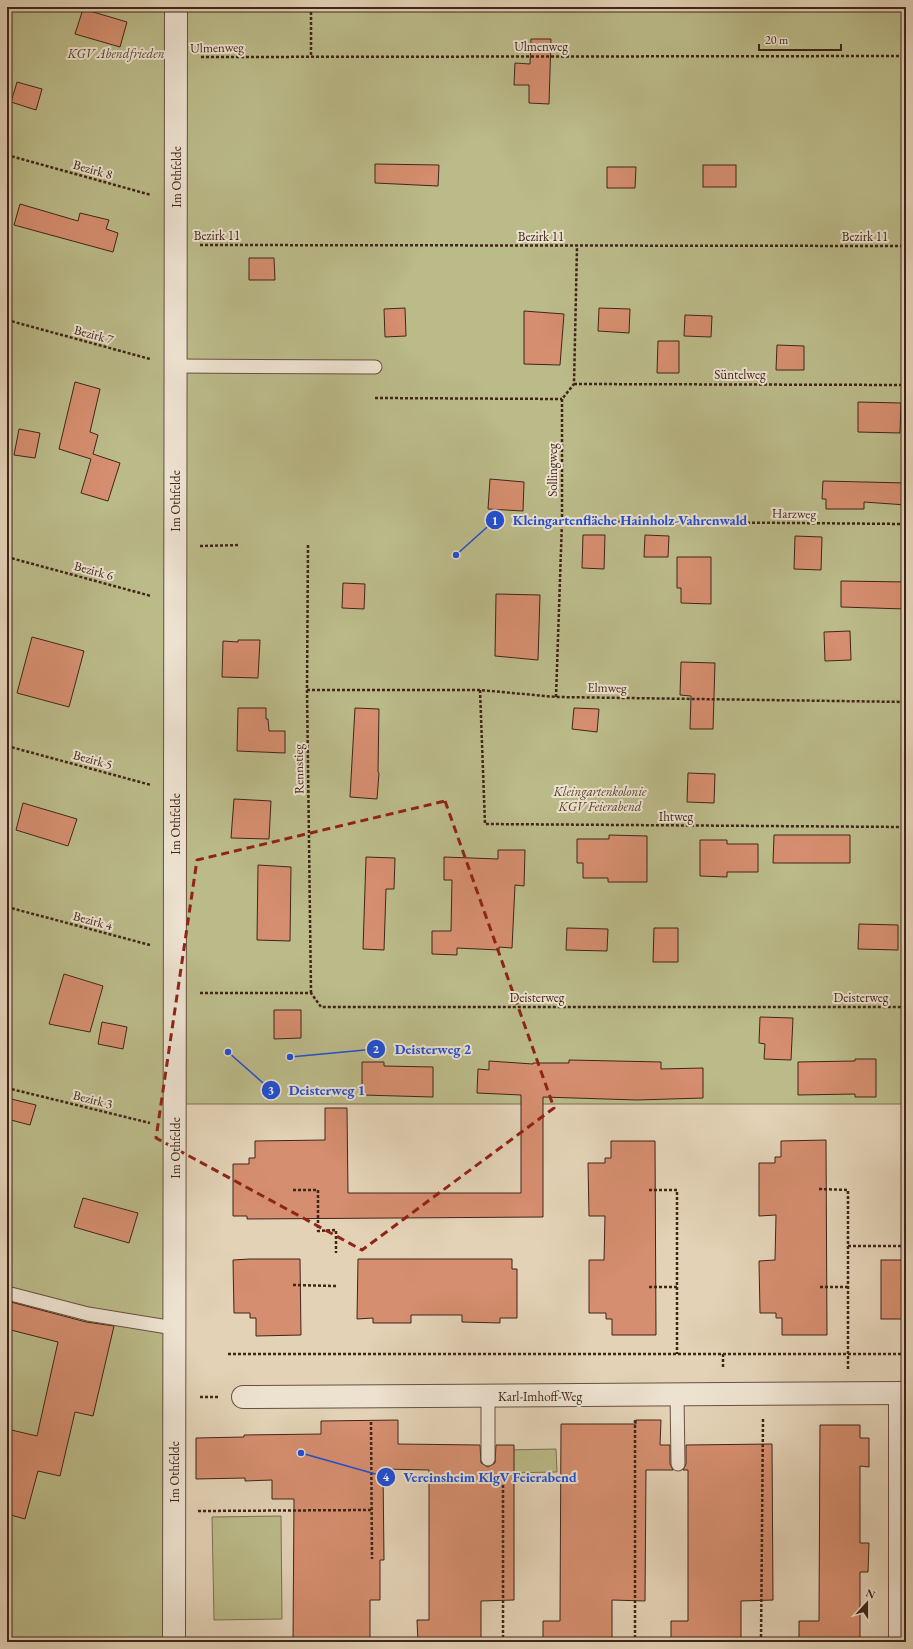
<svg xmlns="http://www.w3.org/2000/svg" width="913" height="1649" font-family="'EB Garamond',serif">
<rect width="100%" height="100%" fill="#e3d2b6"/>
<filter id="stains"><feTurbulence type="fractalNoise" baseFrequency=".005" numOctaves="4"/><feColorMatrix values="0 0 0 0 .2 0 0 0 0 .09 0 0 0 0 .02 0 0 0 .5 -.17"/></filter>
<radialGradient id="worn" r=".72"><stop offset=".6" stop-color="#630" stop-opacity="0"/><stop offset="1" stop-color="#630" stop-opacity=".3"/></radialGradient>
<!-- green -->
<g fill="#bbba89" stroke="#7e7050">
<path d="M7,7H906V1104H175L174,1642H7Z"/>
<path d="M556,1449L557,1472L504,1473V1450Z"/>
<path d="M281,1516L282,1619L214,1620L212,1517Z"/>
</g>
<!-- building -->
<g fill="#d58e6f" stroke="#412518">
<path d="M83,9L127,22L120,47L75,34Z"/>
<path d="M531,39H551L549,104L529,103V85H514L515,63L530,64Z"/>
<path d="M17,82L42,89L36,110L11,102Z"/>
<path d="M375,164L439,165L438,186L375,183Z"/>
<rect x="703" y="165" width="33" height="22"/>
<path d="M607,167H636L635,188H607Z"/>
<path d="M20,204L78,221L80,213L109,220L106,229L118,233L113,252L14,225Z"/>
<path d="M249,258H274L275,280H249Z"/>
<path d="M405,308L406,336L385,337L384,309Z"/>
<path d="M599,308L630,309L629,333L598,331Z"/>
<path d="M524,311L564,314L560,365L524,364Z"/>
<path d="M685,315L712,316L711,337L684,336Z"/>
<path d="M658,341H679V373H657Z"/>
<path d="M777,345L804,346V370H776Z"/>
<path d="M75,382L100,389L90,432L98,435L93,454L120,463L108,501L81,493L91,459L59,449Z"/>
<path d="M858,402L901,403L900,433L858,432Z"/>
<path d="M19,429L40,433L35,458L14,455Z"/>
<path d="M490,479L524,482L523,511L488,509Z"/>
<path d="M823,481L906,483V505L864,502V509H826V499H822Z"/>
<path d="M583,535H605L604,569L582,568Z"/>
<path d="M645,535L669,536L668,557H644Z"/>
<path d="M795,536L822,537L821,570L794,569Z"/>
<path d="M677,557H711V604L681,603V588H677Z"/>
<path d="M841,581L906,582V609L841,607Z"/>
<path d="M343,583L365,584L364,609L342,608Z"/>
<path d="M496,594L540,595L538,660L495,656Z"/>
<path d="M850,631L851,660L825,661L824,632Z"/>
<path d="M32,637L84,651L69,707L17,693Z"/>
<path d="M238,640H260L258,678L222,677L223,641L238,642Z"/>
<path d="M681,662L715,663L713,729H690L691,696L680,695Z"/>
<path d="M238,708H266V719H268L269,731H285V753L237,751Z"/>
<path d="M355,708L379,709L378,772L379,773L377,799L350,797Z"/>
<path d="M574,708L599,709L597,732L572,729Z"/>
<path d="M688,773L715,774L714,803L687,802Z"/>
<path d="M234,799L271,801L269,839L231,838Z"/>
<path d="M23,803L77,819L68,846L16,830Z"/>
<path d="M609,835L647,836V882H608V878H583V863H577V839H609Z"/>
<path d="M774,835H850V863H773Z"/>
<path d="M700,840H727V844H758V872H727V877L700,876Z"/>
<path d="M498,850H525L524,886L515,885L512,948L499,947V950L457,948V955L432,954V931H451L452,880H444V857L498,859Z"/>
<path d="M366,857L395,858L394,889H386L384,950L363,949Z"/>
<path d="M258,865L291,867L290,941L257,940Z"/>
<path d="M859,924L898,925V950L858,949Z"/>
<path d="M567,928L608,929L607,951L566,950Z"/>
<path d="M654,928H678V962H653Z"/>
<path d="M64,974L103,986L90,1032L49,1024Z"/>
<path d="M274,1010H301V1038L274,1039Z"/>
<path d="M760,1017L793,1018L791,1060L764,1059L765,1044L759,1043Z"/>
<path d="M102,1022L127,1027L123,1049L98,1044Z"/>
<path d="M855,1059H876V1097H855V1094L798,1095V1062L855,1061Z"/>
<path d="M569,1060L661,1062V1069L703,1068V1098L637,1100L543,1097V1217L247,1219V1216H233V1164H249V1158H255V1141L325,1140V1108H347L348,1193H521V1095L477,1093L478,1069L489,1070V1061L533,1064V1063H569Z"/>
<path d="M362,1062H384V1066L433,1067V1097L362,1095Z"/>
<path d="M7,1098L36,1105L30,1125L7,1119Z"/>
<path d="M826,1140L827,1335H782V1318H776V1313H760L759,1261L775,1260L776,1215L759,1216V1163H775V1157H781V1141Z"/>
<path d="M611,1141H655L656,1335H612V1319H606V1313H589V1260H604L605,1216H589L588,1163H605V1158H611Z"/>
<path d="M83,1198L138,1213L129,1243L74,1227Z"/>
<path d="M250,1259H300L301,1335L256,1336V1318H250V1313H234L233,1260Z"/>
<path d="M358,1259H512V1269H517V1318H500V1323L462,1322V1315H411V1323H373V1318L357,1319Z"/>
<rect x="881" y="1260" width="25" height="59"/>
<path d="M7,1301L86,1322L114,1326L93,1416L75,1412L60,1476L38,1471L25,1519L7,1514V1429L37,1436L58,1342L7,1329Z"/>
<path d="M398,1420V1444L480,1445L481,1463L488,1467L495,1463L496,1445H514V1600L481,1601V1642H418L417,1620H429V1470L383,1469L384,1560H380V1600H370V1640L293,1641L294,1499H272V1480L245,1481V1478L196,1479V1438L244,1437V1435L321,1434V1421Z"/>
<path d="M636,1420H661L660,1445H670V1464L673,1470H646L645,1601L612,1600V1642H543V1621H560L561,1424H636Z"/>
<path d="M820,1425H860V1438H869V1467L860,1466V1543H869L868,1572H860V1642H799V1621H819Z"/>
<path d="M772,1444L773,1600L741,1601V1642H671V1621H688V1470H683L686,1464V1445Z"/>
</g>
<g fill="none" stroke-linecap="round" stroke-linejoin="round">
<defs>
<g id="service">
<path d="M175,366L375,367"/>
<path d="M7,1293L88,1314L174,1328"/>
<path d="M677,1395L678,1464"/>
<path d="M488,1396V1459"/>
</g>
<g id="minor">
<path d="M900,1393V1642"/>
<path d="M243,1397L906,1393"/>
<path d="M174,1642L176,7"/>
</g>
</defs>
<!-- service casing -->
<use href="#service" stroke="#6a5040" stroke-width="15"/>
<!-- minor casing -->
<use href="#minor" stroke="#6a5040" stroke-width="24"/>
<!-- path -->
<g stroke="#412518" stroke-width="2.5" stroke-dasharray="3 2" stroke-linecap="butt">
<path d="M311,7V56"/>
<path d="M201,57L906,56"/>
<path d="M7,155L151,195"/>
<path d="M200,245L906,246"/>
<path d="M7,320L150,359"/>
<path d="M574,384L906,385"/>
<path d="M375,398L562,399"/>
<path d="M562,521L906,524"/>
<path d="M308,545L307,690L311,993"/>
<path d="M200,546L240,545"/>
<path d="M7,557L151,596"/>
<path d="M307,690H480L556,697L906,702"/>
<path d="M480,690L485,824L906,827"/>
<path d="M556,697L562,521V399L574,384L577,247"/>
<path d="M7,746L151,785"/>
<path d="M7,907L150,945"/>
<path d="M200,993H311L321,1007H906"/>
<path d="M7,1088L150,1123"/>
<path d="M819,1189L848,1190V1369"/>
<path d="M293,1190H318V1231L336,1230V1253"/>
<path d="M649,1190H677V1354"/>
<path d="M848,1246H906"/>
<path d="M293,1285L336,1286"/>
<path d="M649,1287H677"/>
<path d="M820,1287H848"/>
<path d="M228,1354H906"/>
<path d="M723,1354V1369"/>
<path d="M200,1397H219"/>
<path d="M635,1420V1642"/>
<path d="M371,1422L372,1559"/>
<path d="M503,1475V1642"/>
<path d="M198,1511L372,1510"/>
<path d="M761,1642L763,1419"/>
</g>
<!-- service -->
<use href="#service" stroke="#ede2d0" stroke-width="13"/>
<!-- minor -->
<use href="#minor" stroke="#ede2d0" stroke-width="22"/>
</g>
<!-- marked area -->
<path fill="none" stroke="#8f2418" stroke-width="3" stroke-dasharray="8 5" stroke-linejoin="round" d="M445,801L554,1108L362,1250L156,1138L197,860Z"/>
<g text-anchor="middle" stroke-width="4" stroke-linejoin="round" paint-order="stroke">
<!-- street labels -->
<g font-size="13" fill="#412518" stroke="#ede2d0">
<text x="541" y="51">Ulmenweg</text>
<text transform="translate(217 47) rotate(-1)" y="5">Ulmenweg</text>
<text transform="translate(93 169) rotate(16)" y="5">Bezirk 8</text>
<text transform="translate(176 177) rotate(-90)" y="5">Im Othfelde</text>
<text x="217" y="240">Bezirk 11</text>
<text x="541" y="241">Bezirk 11</text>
<text x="865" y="241">Bezirk 11</text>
<text transform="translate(94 334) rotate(15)" y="5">Bezirk 7</text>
<text x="740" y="379">Süntelweg</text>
<text transform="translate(552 470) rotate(-90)" y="5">Sollingweg</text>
<text transform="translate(175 501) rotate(-90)" y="5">Im Othfelde</text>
<text transform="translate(794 513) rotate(1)" y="5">Harzweg</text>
<text transform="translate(94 570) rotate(15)" y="5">Bezirk 6</text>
<text transform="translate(607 687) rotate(1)" y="5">Elmweg</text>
<text transform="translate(93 759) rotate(15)" y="5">Bezirk 5</text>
<text transform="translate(298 769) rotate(-91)" y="5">Rennstieg</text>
<text x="676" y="821">Ihtweg</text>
<text transform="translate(175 824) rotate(-90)" y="5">Im Othfelde</text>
<text transform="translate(93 920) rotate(15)" y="5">Bezirk 4</text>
<text x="537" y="1002">Deisterweg</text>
<text x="861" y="1002">Deisterweg</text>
<text transform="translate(93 1099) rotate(14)" y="5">Bezirk 3</text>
<text transform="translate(175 1148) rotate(-90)" y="5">Im Othfelde</text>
<text x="540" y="1401">Karl-Imhoff-Weg</text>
<text transform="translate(174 1472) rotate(-90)" y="5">Im Othfelde</text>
</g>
<!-- park labels -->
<g font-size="13" font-style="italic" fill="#59432f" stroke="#ede2d0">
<text x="116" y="58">KGV Abendfrieden</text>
<text x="600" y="796">Kleingartenkolonie<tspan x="600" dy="15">KGV Feierabend</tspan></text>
</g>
</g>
<!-- callouts -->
<path fill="none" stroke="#1d4ed8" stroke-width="1.5" d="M456 555L495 520M290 1057L376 1049M228 1052L271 1090M301 1453L386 1477"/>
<g fill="#1d4ed8" stroke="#ede2d0" stroke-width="1.5">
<circle cx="456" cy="555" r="4"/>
<circle cx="290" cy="1057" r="4"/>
<circle cx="228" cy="1052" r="4"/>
<circle cx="301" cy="1453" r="4"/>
<circle cx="495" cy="520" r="10"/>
<circle cx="376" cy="1049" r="10"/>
<circle cx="271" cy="1090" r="10"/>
<circle cx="386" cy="1477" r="10"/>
</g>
<g font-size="12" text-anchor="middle" font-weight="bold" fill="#fff">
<text x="495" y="525">1</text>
<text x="376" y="1053">2</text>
<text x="271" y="1094">3</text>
<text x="386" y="1481">4</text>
</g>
<g font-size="14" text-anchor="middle" font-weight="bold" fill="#1d4ed8" stroke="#ede2d0" stroke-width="4" stroke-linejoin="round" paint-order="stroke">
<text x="630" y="525">Kleingartenfläche Hainholz-Vahrenwald</text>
<text x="433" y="1054">Deisterweg 2</text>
<text x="327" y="1095">Deisterweg 1</text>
<text x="490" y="1482">Vereinsheim KlgV Feierabend</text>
</g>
<!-- margin -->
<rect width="913" height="1649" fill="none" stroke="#e3d2b6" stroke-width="24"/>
<rect x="8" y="8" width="897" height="1633" fill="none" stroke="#412518" stroke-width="2"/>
<rect x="12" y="12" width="889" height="1625" fill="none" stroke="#412518"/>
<!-- north arrow -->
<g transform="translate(867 1603) rotate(21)" stroke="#ede2d0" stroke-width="3" paint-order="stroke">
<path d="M0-3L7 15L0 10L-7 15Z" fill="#412518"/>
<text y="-6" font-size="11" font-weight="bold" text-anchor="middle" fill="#412518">N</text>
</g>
<!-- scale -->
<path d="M759 44v6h82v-6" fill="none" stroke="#412518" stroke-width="2"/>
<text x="765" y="44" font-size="12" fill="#412518" stroke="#ede2d0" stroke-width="3" paint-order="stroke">20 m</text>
<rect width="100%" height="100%" filter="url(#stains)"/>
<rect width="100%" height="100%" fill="url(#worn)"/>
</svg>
